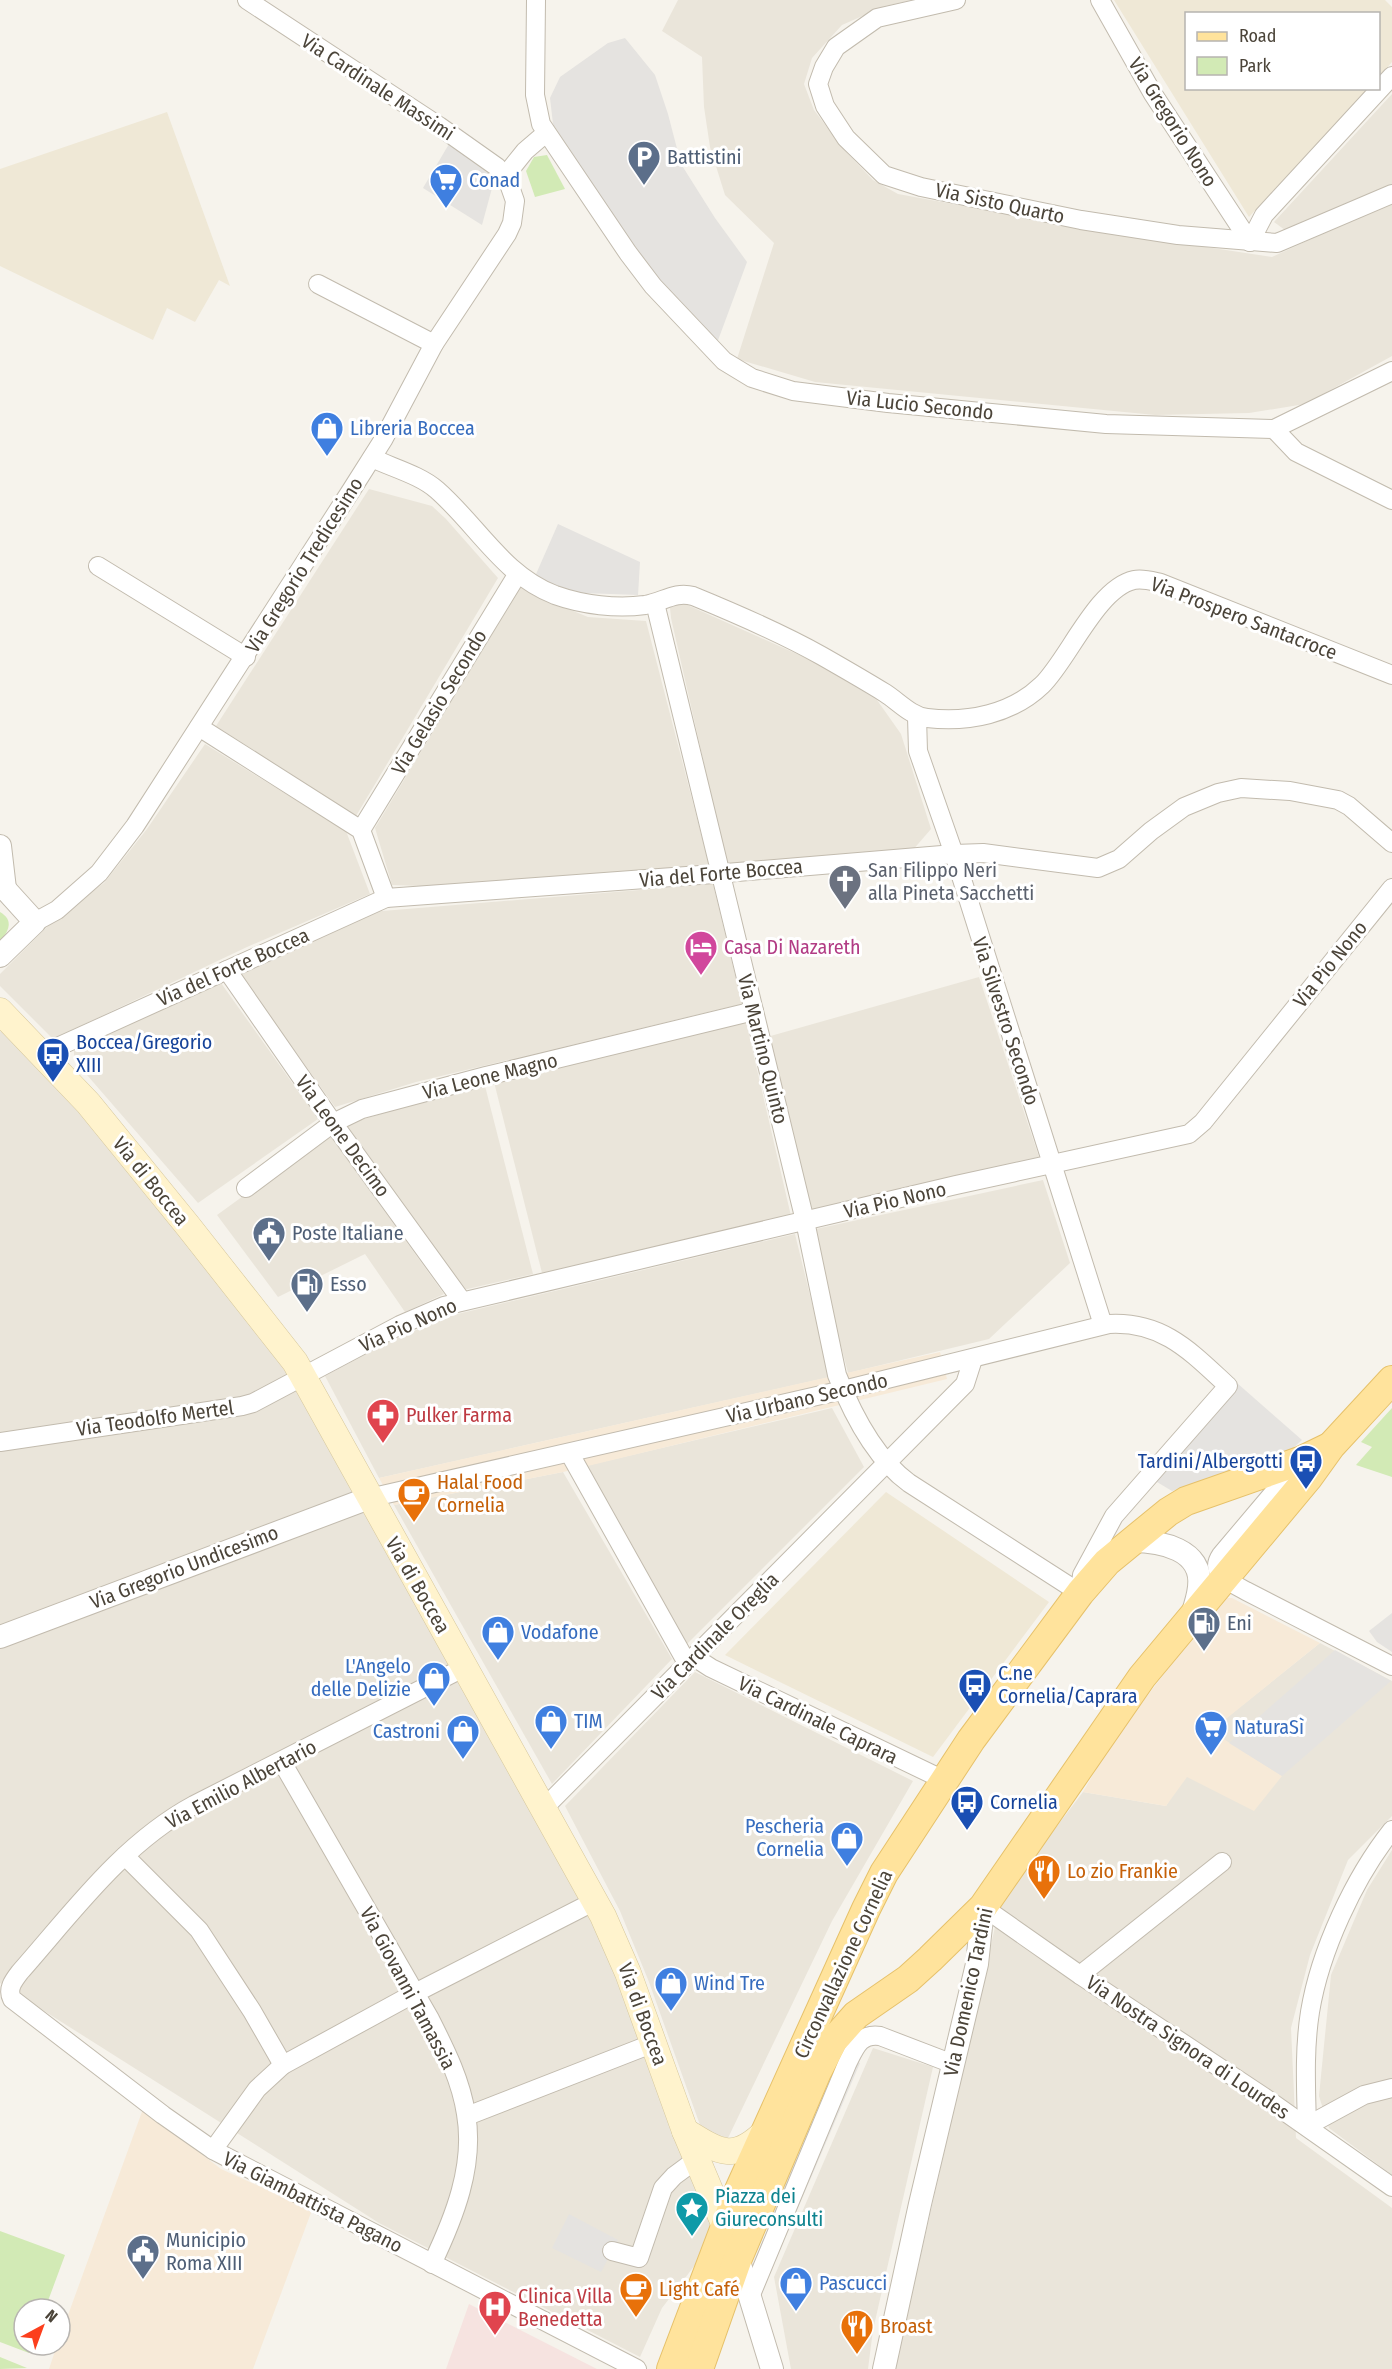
<svg xmlns="http://www.w3.org/2000/svg" width="1392" height="2369" font-family="'Fira Sans Condensed',sans-serif">
<rect width="100%" height="100%" fill="#f6f3ec"/>
<!-- residential -->
<g fill="#eae5da">
<path d="M678,0H912L885,6L842,25L812,58L804,84L814,110L845,151L873,180L898,194L1107,232L1272,257L1392,202V356L1305,404L1249,413L1155,415L815,382L737,359L774,243L725,195L710,147L704,107L702,57L662,31Z"/>
<path d="M1392,94V187L1295,231L1285,230L1274,222Z"/>
<path d="M369,489L432,506L446,519L498,578L356,816L216,726Z"/>
<path d="M521,586L551,602L588,617L646,621L709,865L449,887L392,885L375,828Z"/>
<path d="M683,603L817,663L877,700L901,734L931,829L912,851L727,865L671,618L670,608L674,604Z"/>
<path d="M205,744L346,831L370,894L247,947L53,1039L0,986V974L58,916L104,883L147,829Z"/>
<path d="M713,884L742,1004L416,1082L335,1107L239,973L370,912Z"/>
<path d="M979,977L1039,1157L809,1212L767,1037Z"/>
<path d="M221,983L318,1119L198,1203L74,1060V1048Z"/>
<path d="M10,1021L304,1376L595,1901L725,2226L662,2308L640,2357L379,2223L0,1983V1032Z"/>
<path d="M746,1022L791,1216L542,1273L494,1082Z"/>
<path d="M484,1082L533,1274L463,1290L345,1125Z"/>
<path d="M329,1134L444,1294L405,1312L365,1254L278,1297L217,1215Z"/>
<path d="M1043,1180L1070,1263L989,1339L848,1373L811,1230Z"/>
<path d="M795,1234L830,1377L379,1478L325,1376L395,1339L449,1316Z"/>
<path d="M832,1408L864,1467L687,1644L585,1466Z"/>
<path d="M563,1472L672,1659L552,1784L394,1505Z"/>
<path d="M1320,1643L1392,1681V1816L1348,1860L1310,1955L1291,2028L1296,2138L1392,2208V2369H895L995,1927L1003,1897L1083,1792L1166,1806L1210,1731Z"/>
<path d="M695,1672L913,1781L832,1921L728,2138L710,2134L700,2125L649,1982L620,1911L565,1806Z"/>
<path d="M1392,1850V2175L1329,2128L1319,2096L1331,1975L1367,1890Z"/>
<path d="M873,2048L933,2067L873,2330L868,2369H791L774,2277Z"/>
</g>
<!-- commercial -->
<g fill="#f7ead8">
<path d="M940,1352L947,1379L563,1472L394,1505L379,1478Z"/>
<path d="M1222,1598H1232L1320,1643L1211,1731L1282,1776L1254,1811L1187,1777L1166,1806L1083,1792L1101,1761L1132,1716Z"/>
<path d="M143,2109L221,2169L312,2210L253,2369H49L57,2345H60V2337Z"/>
</g>
<!-- education -->
<g fill="#efe8d6">
<path d="M1114,0H1385L1392,7V62L1379,77L1378,14H1186V88L1368,89L1249,217Z"/>
<path d="M167,112L230,286L219,280L195,322L167,308L153,340L0,266V169Z"/>
<path d="M886,1492L1049,1602L933,1757L725,1655Z"/>
</g>
<!-- medical -->
<path fill="#f6e3e0" d="M469,2304L597,2369H446Z"/>
<!-- green -->
<g fill="#d2eab5">
<path d="M547,155L565,189L535,197L526,171L534,157Z"/>
<path d="M0,912C14,920 9,931 0,941Z"/>
<path d="M1392,1408V1477L1356,1465L1372,1447L1361,1442Z"/>
<path d="M0,2231L65,2255L45,2309H24V2345H32L29,2353L0,2342Z"/>
<path d="M0,2357L27,2368L0,2369Z"/>
</g>
<!-- parking -->
<g fill="#e5e3e0">
<path d="M625,38L655,75L668,114L681,164L715,218L747,262L717,343L662,286L608,209L553,124L550,98L560,77L608,43Z"/>
<path d="M449,144L495,177L482,225L423,188Z"/>
<path d="M558,524L640,562L638,595L582,593L533,581Z"/>
<path d="M1237,1383L1302,1440L1282,1458L1172,1491L1152,1479Z"/>
<path d="M1392,1613V1652L1377,1642L1369,1631Z"/>
<path d="M1335,1650L1391,1681L1282,1776L1229,1743Z"/>
<path d="M855,2061L860,2063L786,2236L781,2235Z"/>
<path d="M844,2063L778,2217L764,2222L830,2068Z"/>
<path d="M569,2214L618,2240L601,2272L552,2248Z"/>
</g>
<g fill="none" stroke-linecap="round" stroke-linejoin="round">
<defs>
<g id="minor">
<path d="M536,0L535,95L541,124L628,253L653,286L724,361L752,378L793,391L888,403L1106,424L1274,429L1296,452L1392,500"/>
<path d="M956,0L877,18L836,47L824,67L818,84L825,106L846,138L884,175L921,187L1081,220L1178,235L1277,243L1392,194"/>
<path d="M1100,0L1153,94L1250,242"/>
<path d="M505,176L525,151L546,133"/>
<path d="M1250,242L1264,215L1392,76"/>
<path d="M318,284L434,344"/>
<path d="M1274,429L1392,371"/>
<path d="M372,458C393,468 420,475 437,490C478,526 503,575 555,595C583,605 617,609 645,605C663,602 675,591 693,596C737,614 781,633 822,656C843,668 864,680 885,693C899,702 911,716 927,718C968,723 1012,714 1042,685C1068,660 1097,588 1134,580C1143,578 1152,581 1161,583L1392,675"/>
<path d="M98,566L246,657"/>
<path d="M917,717L918,751L954,854L1103,1325"/>
<path d="M199,727L361,830L386,898"/>
<path d="M361,830L517,575"/>
<path d="M35,922L57,910L99,873L135,826L352,489L383,440L434,344L507,234L512,223L515,201L508,181L497,167L439,126L247,0"/>
<path d="M227,970L333,1123L462,1301"/>
<path d="M42,1054L386,898L714,874L954,854L983,853L1098,868L1119,859L1151,831L1184,807L1218,793L1241,788L1290,791L1338,800L1349,806L1392,843"/>
<path d="M246,1188L333,1123L362,1109L486,1076L754,1011"/>
<path d="M0,1442L242,1406L253,1403L400,1325L444,1306L956,1185L1189,1134L1203,1122L1392,888"/>
<path d="M570,1454L687,1663"/>
<path d="M1297,1465L1221,1555C1208,1574 1232,1583 1246,1591L1392,1666"/>
<path d="M369,1498L843,1390L1109,1324C1163,1321 1191,1352 1228,1386L1114,1516L1082,1575L1080,1593L909,1483C876,1459 852,1413 837,1375L805,1221L655,603"/>
<path d="M694,1657L711,1668L944,1780"/>
<path d="M465,1667L194,1805C122,1844 73,1912 20,1972C13,1981 7,1989 12,1999L163,2115L213,2150L637,2369"/>
<path d="M282,1762L430,2019C445,2049 461,2080 466,2114C475,2166 454,2218 432,2264"/>
<path d="M544,1808L965,1384L973,1359"/>
<path d="M125,1856L199,1930L252,2011L283,2065"/>
<path d="M983,1907L1080,1975L1264,2097L1392,2187"/>
<path d="M1080,1975L1222,1862"/>
<path d="M467,2116L654,2043"/>
<path d="M1307,2126C1306,2088 1304,2050 1310,2012C1320,1951 1354,1878 1392,1830"/>
<path d="M1307,2126L1364,2095L1392,2088"/>
<path d="M213,2150L257,2089L283,2065L415,1993L595,1901"/>
<path d="M612,2251L639,2258L663,2188L674,2176L697,2159"/>
<path d="M750,2297L847,2064C855,2048 860,2033 880,2036L953,2064"/>
</g>
<g id="tertiary">
<path d="M0,846L5,889"/>
<path d="M0,956L35,922L5,889"/>
<path d="M1132,1541C1160,1541 1204,1549 1199,1587C1198,1597 1195,1606 1192,1615"/>
<path d="M0,1637L369,1498"/>
<path d="M738,2258L772,2369"/>
<path d="M884,2369L920,2204L977,1964L983,1907"/>
</g>
<g id="secondary">
<path d="M0,1011L88,1103L188,1226L295,1362L603,1916L628,1973L685,2131L725,2226"/>
<path d="M685,2131C719,2152 733,2163 765,2132"/>
</g>
<g id="primary">
<path d="M671,2369L739,2190L866,1909L884,1873L971,1740L1080,1593L1107,1562L1168,1512L1186,1501L1300,1461L1329,1447"/>
<path d="M699,2369L738,2258L817,2072L833,2041L856,2015L908,1979L930,1959L983,1907L1142,1677L1308,1478L1331,1446L1392,1380"/>
</g>
</defs>
<!-- minor casing -->
<use href="#minor" stroke="#c2bbae" stroke-width="20"/>
<!-- tertiary casing -->
<use href="#tertiary" stroke="#c2bbae" stroke-width="24"/>
<!-- secondary casing -->
<use href="#secondary" stroke="#d6c79b" stroke-width="27"/>
<!-- primary casing -->
<use href="#primary" stroke="#e6c16a" stroke-width="30"/>
<!-- minor -->
<use href="#minor" stroke="#fff" stroke-width="18"/>
<!-- tertiary -->
<use href="#tertiary" stroke="#fff" stroke-width="22"/>
<!-- secondary -->
<use href="#secondary" stroke="#fff3cd" stroke-width="26"/>
<!-- primary -->
<use href="#primary" stroke="#ffe39c" stroke-width="28"/>
</g>
<!-- icons -->
<defs>
<symbol id="parking-pin" viewBox="-11 -11 22 30"><path d="M0 17L-7.5 6A9.5 9.5 0 1 1 7.5 6Z" fill="#5c6f8a" stroke="#fff"/><path d="M-3.5-5.5H1a3.5 3.5 0 0 1 0 7H-1V5.5H-3.5ZM-1-3.4V-.6H.8a1.4 1.4 0 0 0 0-2.8Z" fill="#fff"/></symbol>
<symbol id="supermarket-pin" viewBox="-11 -11 22 30"><path d="M0 17L-7.5 6A9.5 9.5 0 1 1 7.5 6Z" fill="#3f7fe0" stroke="#fff"/><path d="M-6-5.5h2.5l.6 2H6L4.5 2H-2.5L-4.4-4H-6ZM-1.5 3.2a1.3 1.3 0 1 0 .1 0ZM3 3.2a1.3 1.3 0 1 0 .1 0Z" fill="#fff"/></symbol>
<symbol id="shop-pin" viewBox="-11 -11 22 30"><path d="M0 17L-7.5 6A9.5 9.5 0 1 1 7.5 6Z" fill="#3f7fe0" stroke="#fff"/><path d="M-5-2.5h2.3a2.7 3.5 0 0 1 5.4 0H5L5.5 6h-11ZM-1.5-2.5h3a1.5 2.3 0 0 0-3 0Z" fill="#fff"/></symbol>
<symbol id="church-pin" viewBox="-11 -11 22 30"><path d="M0 17L-7.5 6A9.5 9.5 0 1 1 7.5 6Z" fill="#6b7280" stroke="#fff"/><path d="M-1.2-6h2.4v3.5h3.3v2.4h-3.3V6h-2.4V-.1h-3.3v-2.4h3.3Z" fill="#fff"/></symbol>
<symbol id="hotel-pin" viewBox="-11 -11 22 30"><path d="M0 17L-7.5 6A9.5 9.5 0 1 1 7.5 6Z" fill="#d1479c" stroke="#fff"/><path d="M-6-4.5h1.5V1H6V5H4.5V3h-9V5H-6ZM-4 0a1.8 1.8 0 1 1 3.6 0ZM.5 0V-2.5h3Q6-2.5 6 0Z" fill="#fff"/></symbol>
<symbol id="bus-pin" viewBox="-11 -11 22 30"><path d="M0 17L-7.5 6A9.5 9.5 0 1 1 7.5 6Z" fill="#1a4fb4" stroke="#fff"/><path d="M-5-6H5V4H4V6H2V4H-2V6H-4V4H-5ZM-3.5-4V0h7V-4ZM-3.5 1.2v1.5H-2V1.2ZM2 1.2v1.5H3.5V1.2Z" fill="#fff"/></symbol>
<symbol id="civic-pin" viewBox="-11 -11 22 30"><path d="M0 17L-7.5 6A9.5 9.5 0 1 1 7.5 6Z" fill="#5c6f8a" stroke="#fff"/><path d="M-.6-6.5H3V-4.5H.6V-3L4-1V1h2V6H-6V1h2V-1L-.6-3ZM-1.2 2.5V6h2.4V2.5Z" fill="#fff"/></symbol>
<symbol id="fuel-pin" viewBox="-11 -11 22 30"><path d="M0 17L-7.5 6A9.5 9.5 0 1 1 7.5 6Z" fill="#5c6f8a" stroke="#fff"/><path d="M-5.5-6h7V0h2V4h1.3V-2.5L3-4.5l.8-.8L6-3V5H2.5V1h-1V6h-7ZM-4.2-4.7v3.2H.2V-4.7Z" fill="#fff"/></symbol>
<symbol id="pharmacy-pin" viewBox="-11 -11 22 30"><path d="M0 17L-7.5 6A9.5 9.5 0 1 1 7.5 6Z" fill="#e0444e" stroke="#fff"/><path d="M-2-6h4v4h4v4h-4v4h-4v-4h-4v-4h4Z" fill="#fff"/></symbol>
<symbol id="cafe-pin" viewBox="-11 -11 22 30"><path d="M0 17L-7.5 6A9.5 9.5 0 1 1 7.5 6Z" fill="#e8710a" stroke="#fff"/><path d="M-5.5-4.5H6V0H3Q3 3.5 0 3.5H-2.5Q-5.5 3.5-5.5 0ZM3-3.2v2h1.7v-2ZM-6 4.5H4V6H-6Z" fill="#fff"/></symbol>
<symbol id="restaurant-pin" viewBox="-11 -11 22 30"><path d="M0 17L-7.5 6A9.5 9.5 0 1 1 7.5 6Z" fill="#e8710a" stroke="#fff"/><path d="M-5-6h1v4h1v-4h1v4h1v-4h1v5L-1.5 .5V6h-2V.5L-5-1ZM5-6V6H3V1.5H1.5Q1.5-4 5-6Z" fill="#fff"/></symbol>
<symbol id="sight-pin" viewBox="-11 -11 22 30"><path d="M0 17L-7.5 6A9.5 9.5 0 1 1 7.5 6Z" fill="#0f9aa8" stroke="#fff"/><path d="M0-6L1.8-2.2L6-1.7L2.9 1.2L3.7 5.4L0 3.3L-3.7 5.4L-2.9 1.2L-6-1.7L-1.8-2.2Z" fill="#fff"/></symbol>
<symbol id="hospital-pin" viewBox="-11 -11 22 30"><path d="M0 17L-7.5 6A9.5 9.5 0 1 1 7.5 6Z" fill="#e0444e" stroke="#fff"/><path d="M-5-5h3v3.5h4V-5h3V5h-3V1.5h-4V5h-3Z" fill="#fff"/></symbol>
</defs>
<g fill-rule="evenodd">
<use href="#parking-pin" x="625" y="138" width="38" height="52"/>
<use href="#supermarket-pin" x="427" y="161" width="38" height="52"/>
<use href="#shop-pin" x="308" y="409" width="38" height="52"/>
<use href="#church-pin" x="826" y="862" width="38" height="52"/>
<use href="#hotel-pin" x="682" y="928" width="38" height="52"/>
<use href="#bus-pin" x="34" y="1035" width="38" height="52"/>
<use href="#civic-pin" x="250" y="1214" width="38" height="52"/>
<use href="#fuel-pin" x="288" y="1265" width="38" height="52"/>
<use href="#pharmacy-pin" x="364" y="1396" width="38" height="52"/>
<use href="#bus-pin" x="1287" y="1442" width="38" height="52"/>
<use href="#cafe-pin" x="395" y="1475" width="38" height="52"/>
<use href="#fuel-pin" x="1185" y="1604" width="38" height="52"/>
<use href="#shop-pin" x="479" y="1613" width="38" height="52"/>
<use href="#shop-pin" x="415" y="1659" width="38" height="52"/>
<use href="#bus-pin" x="956" y="1666" width="38" height="52"/>
<use href="#shop-pin" x="532" y="1702" width="38" height="52"/>
<use href="#supermarket-pin" x="1192" y="1708" width="38" height="52"/>
<use href="#shop-pin" x="444" y="1712" width="38" height="52"/>
<use href="#bus-pin" x="948" y="1783" width="38" height="52"/>
<use href="#shop-pin" x="828" y="1819" width="38" height="52"/>
<use href="#restaurant-pin" x="1025" y="1852" width="38" height="52"/>
<use href="#shop-pin" x="652" y="1964" width="38" height="52"/>
<use href="#sight-pin" x="673" y="2189" width="38" height="52"/>
<use href="#civic-pin" x="124" y="2232" width="38" height="52"/>
<use href="#shop-pin" x="777" y="2264" width="38" height="52"/>
<use href="#cafe-pin" x="617" y="2270" width="38" height="52"/>
<use href="#hospital-pin" x="476" y="2288" width="38" height="52"/>
<use href="#restaurant-pin" x="838" y="2307" width="38" height="52"/>
</g>
<g text-anchor="middle" stroke-width="6" stroke-linejoin="round" paint-order="stroke">
<!-- street labels -->
<g font-size="20" fill="#4b4439" stroke="#fff">
<text transform="translate(378 87) rotate(33)" y="7">Via Cardinale Massimi</text>
<text transform="translate(1173 122) rotate(58)" y="7">Via Gregorio Nono</text>
<text transform="translate(1000 203) rotate(12)" y="7">Via Sisto Quarto</text>
<text transform="translate(920 405) rotate(6)" y="7">Via Lucio Secondo</text>
<text transform="translate(304 565) rotate(-58)" y="7">Via Gregorio Tredicesimo</text>
<text transform="translate(1244 618) rotate(21)" y="7">Via Prospero Santacroce</text>
<text transform="translate(439 702) rotate(-59)" y="7">Via Gelasio Secondo</text>
<text transform="translate(721 873) rotate(-5)" y="7">Via del Forte Boccea</text>
<text transform="translate(1330 964) rotate(-51)" y="7">Via Pio Nono</text>
<text transform="translate(233 967) rotate(-24)" y="7">Via del Forte Boccea</text>
<text transform="translate(1006 1021) rotate(72)" y="7">Via Silvestro Secondo</text>
<text transform="translate(763 1049) rotate(76)" y="7">Via Martino Quinto</text>
<text transform="translate(490 1076) rotate(-14)" y="7">Via Leone Magno</text>
<text transform="translate(343 1136) rotate(54)" y="7">Via Leone Decimo</text>
<text transform="translate(151 1181) rotate(51)" y="7">Via di Boccea</text>
<text transform="translate(895 1200) rotate(-13)" y="7">Via Pio Nono</text>
<text transform="translate(408 1325) rotate(-24)" y="7">Via Pio Nono</text>
<text transform="translate(807 1398) rotate(-13)" y="7">Via Urbano Secondo</text>
<text transform="translate(155 1418) rotate(-8)" y="7">Via Teodolfo Mertel</text>
<text transform="translate(184 1567) rotate(-21)" y="7">Via Gregorio Undicesimo</text>
<text transform="translate(418 1585) rotate(60)" y="7">Via di Boccea</text>
<text transform="translate(715 1636) rotate(-45)" y="7">Via Cardinale Oreglia</text>
<text transform="translate(818 1720) rotate(26)" y="7">Via Cardinale Caprara</text>
<text transform="translate(241 1784) rotate(-28)" y="7">Via Emilio Albertario</text>
<text transform="translate(843 1964) rotate(-65)" y="7">Circonvallazione Cornelia</text>
<text transform="translate(408 1988) rotate(62)" y="7">Via Giovanni Tamassia</text>
<text transform="translate(968 1992) rotate(-78)" y="7">Via Domenico Tardini</text>
<text transform="translate(643 2014) rotate(70)" y="7">Via di Boccea</text>
<text transform="translate(1188 2047) rotate(34)" y="7">Via Nostra Signora di Lourdes</text>
<text transform="translate(313 2202) rotate(27)" y="7">Via Giambattista Pagano</text>
</g>
<!-- service labels -->
<g font-size="20" fill="#4e5e75" stroke="#fff" text-anchor="start">
<text x="667" y="164">Battistini</text>
<text x="292" y="1240">Poste Italiane</text>
<text x="330" y="1291">Esso</text>
<text x="1227" y="1630">Eni</text>
<text x="166" y="2247">Municipio<tspan x="166" dy="23">Roma XIII</tspan></text>
</g>
<!-- shop labels -->
<g font-size="20" fill="#366cbe" stroke="#fff" text-anchor="start">
<text x="469" y="187">Conad</text>
<text x="350" y="435">Libreria Boccea</text>
<text x="521" y="1639">Vodafone</text>
<text x="411" y="1673" text-anchor="end">L'Angelo<tspan x="411" dy="23">delle Delizie</tspan></text>
<text x="574" y="1728">TIM</text>
<text x="1234" y="1734">NaturaSì</text>
<text x="440" y="1738" text-anchor="end">Castroni</text>
<text x="824" y="1833" text-anchor="end">Pescheria<tspan x="824" dy="23">Cornelia</tspan></text>
<text x="694" y="1990">Wind Tre</text>
<text x="819" y="2290">Pascucci</text>
</g>
<!-- worship labels -->
<g font-size="20" fill="#5b616d" stroke="#fff" text-anchor="start">
<text x="868" y="877">San Filippo Neri<tspan x="868" dy="23">alla Pineta Sacchetti</tspan></text>
</g>
<!-- hotel labels -->
<g font-size="20" fill="#b23c85" stroke="#fff" text-anchor="start">
<text x="724" y="954">Casa Di Nazareth</text>
</g>
<!-- transit labels -->
<g font-size="20" fill="#164399" stroke="#fff" text-anchor="start">
<text x="76" y="1049">Boccea/Gregorio<tspan x="76" dy="23">XIII</tspan></text>
<text x="1283" y="1468" text-anchor="end">Tardini/Albergotti</text>
<text x="998" y="1680">C.ne<tspan x="998" dy="23">Cornelia/Caprara</tspan></text>
<text x="990" y="1809">Cornelia</text>
</g>
<!-- health labels -->
<g font-size="20" fill="#be3a42" stroke="#fff" text-anchor="start">
<text x="406" y="1422">Pulker Farma</text>
<text x="518" y="2303">Clinica Villa<tspan x="518" dy="23">Benedetta</tspan></text>
</g>
<!-- food labels -->
<g font-size="20" fill="#c56008" stroke="#fff" text-anchor="start">
<text x="437" y="1489">Halal Food<tspan x="437" dy="23">Cornelia</tspan></text>
<text x="1067" y="1878">Lo zio Frankie</text>
<text x="659" y="2296">Light Café</text>
<text x="880" y="2333">Broast</text>
</g>
<!-- culture labels -->
<g font-size="20" fill="#0d838f" stroke="#fff" text-anchor="start">
<text x="715" y="2203">Piazza dei<tspan x="715" dy="23">Giureconsulti</tspan></text>
</g>
</g>
<!-- legend -->
<rect x="1185" y="12" width="195" height="78" fill="#ffffff" stroke="#b7b4b0" stroke-width="1.5"/>
<rect x="1197" y="32" width="30" height="9" fill="#ffe39c" stroke="#b7b4b0" stroke-width="1.5"/>
<text x="1239" y="42" font-size="18" fill="#4b4439">Road</text>
<rect x="1197" y="57" width="30" height="18" fill="#d2eab5" stroke="#b7b4b0" stroke-width="1.5"/>
<text x="1239" y="72" font-size="18" fill="#4b4439">Park</text>
<!-- north arrow -->
<g transform="translate(42 2327) rotate(41)"><circle r="28" fill="#ffffff" stroke="#b7b4b0" stroke-width="1.5"/>
<path d="M0-4.5L10 22L0 15L-10 22Z" fill="#fc3f1d"/>
<text y="-9" font-size="16" font-weight="bold" text-anchor="middle" fill="#4b4439">N</text>
</g>
</svg>
